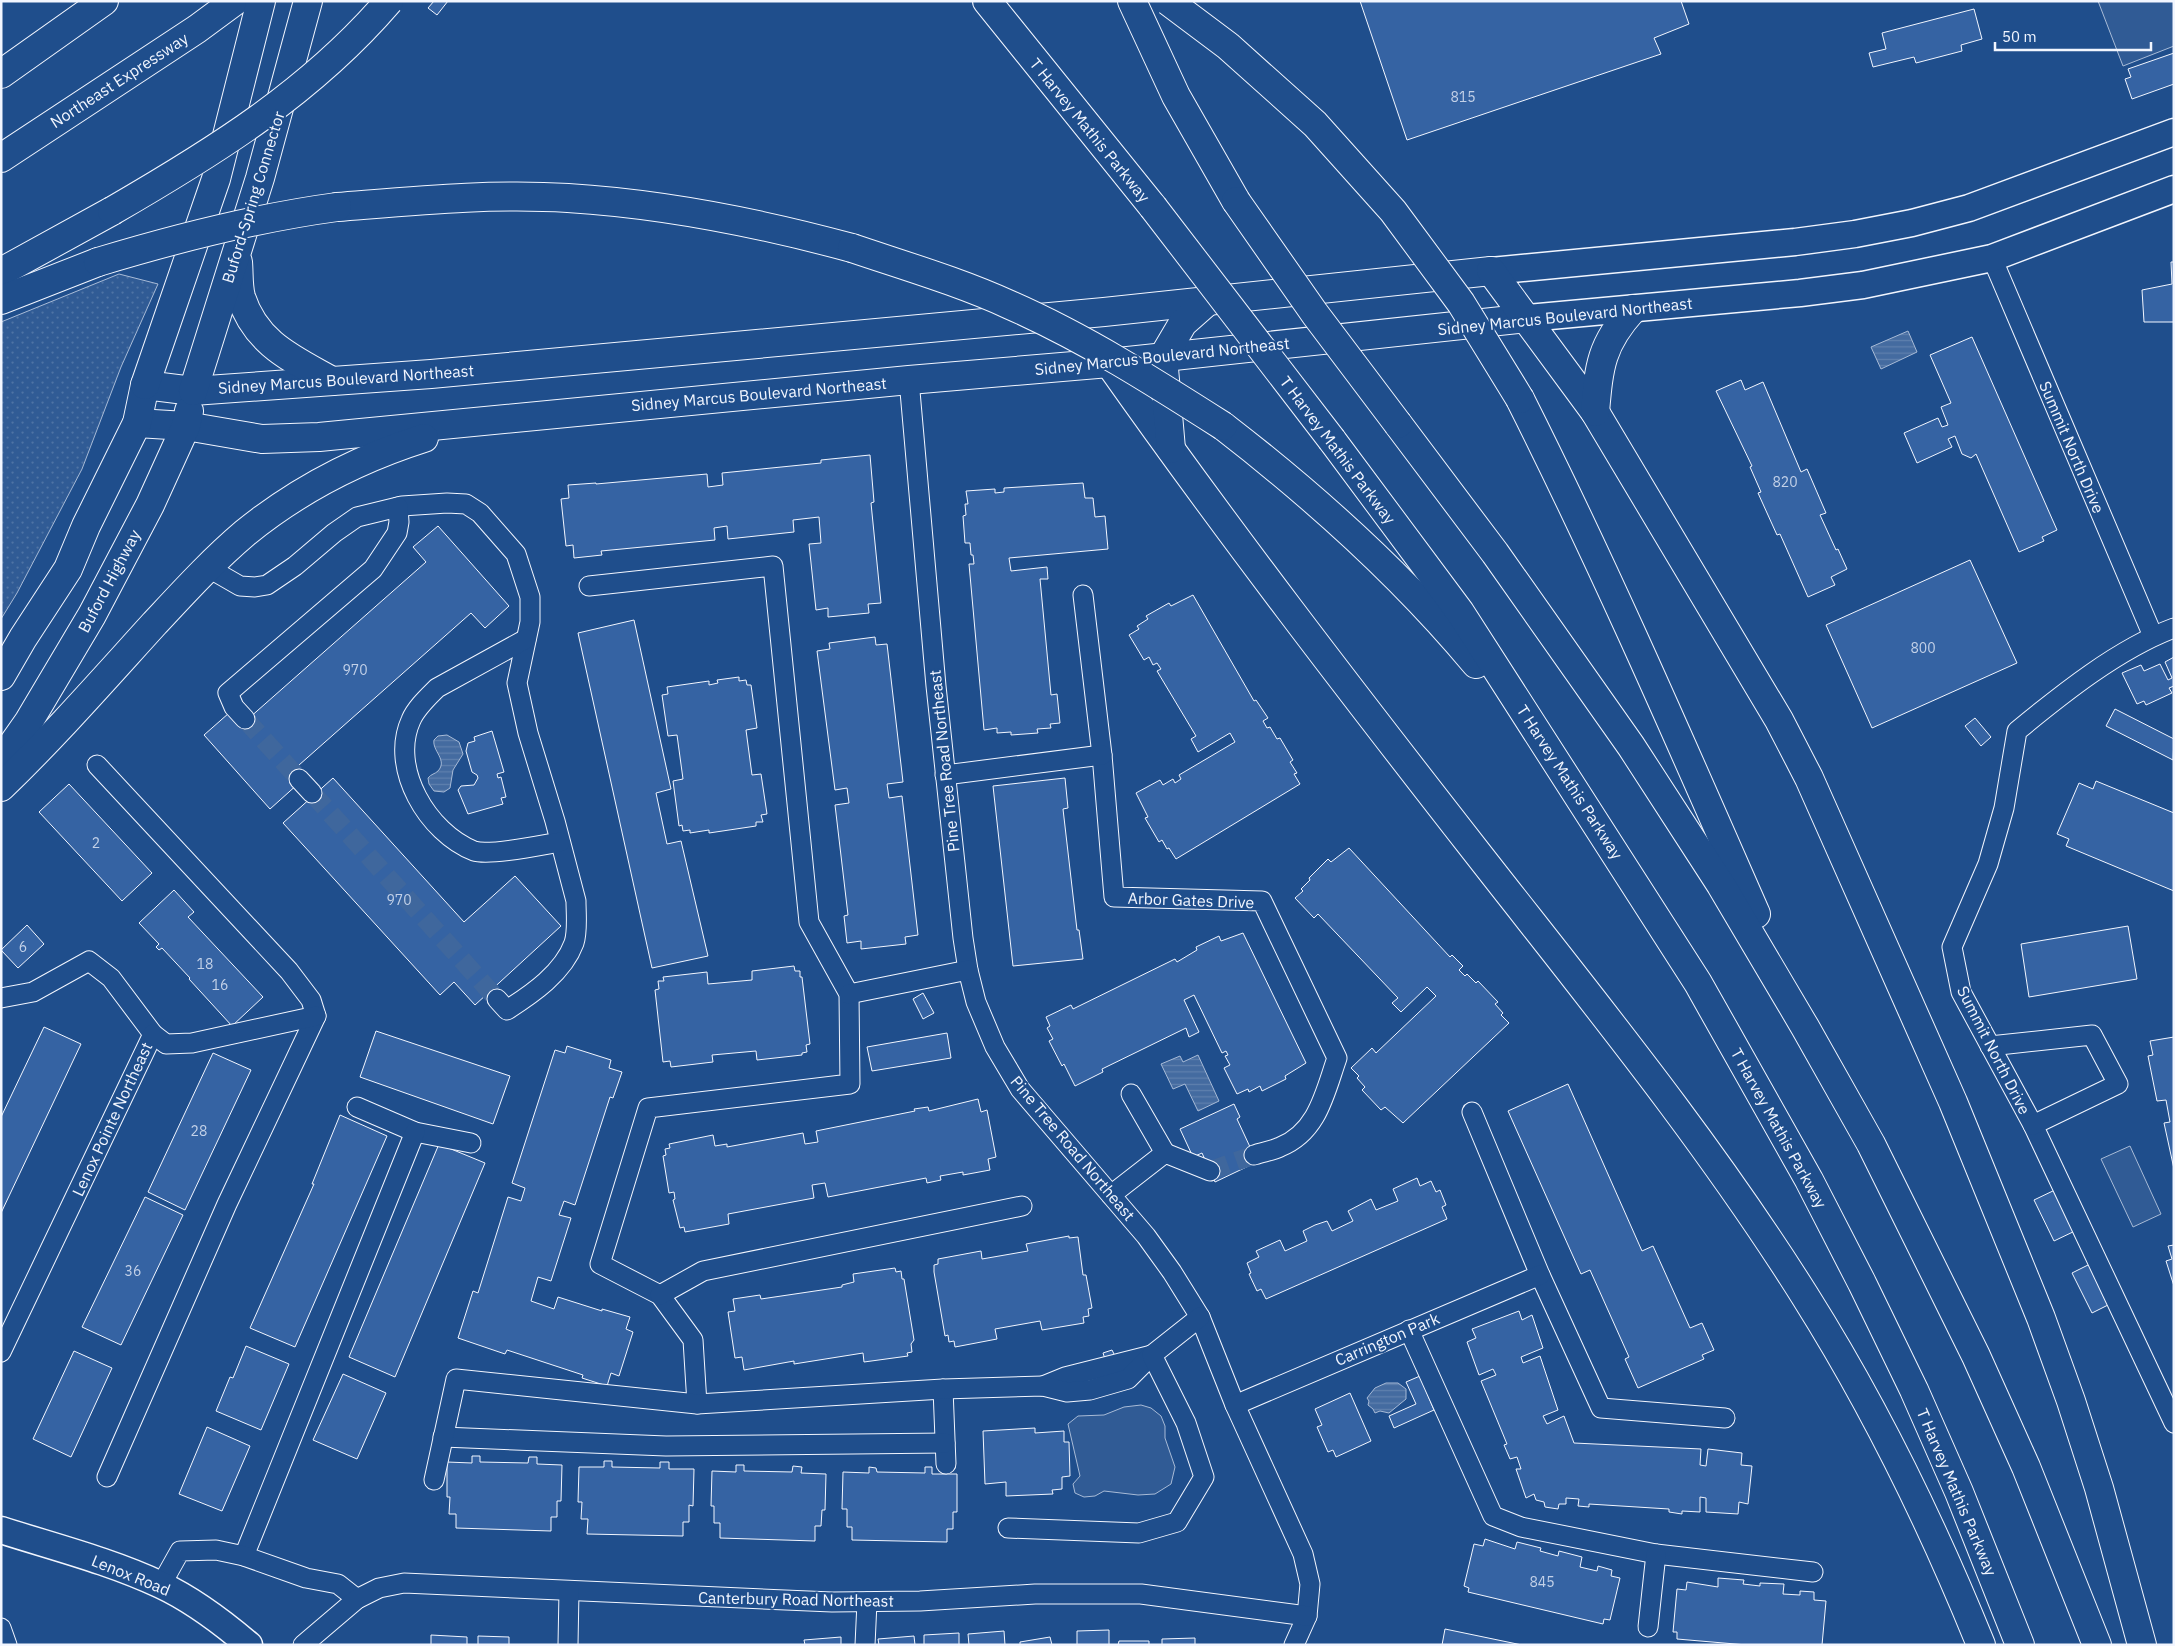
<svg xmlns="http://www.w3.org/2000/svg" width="2175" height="1646" font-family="'IBM Plex Sans',sans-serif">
<defs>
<pattern id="grass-dots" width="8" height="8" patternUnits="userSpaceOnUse" patternTransform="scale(1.25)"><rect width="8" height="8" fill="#305b95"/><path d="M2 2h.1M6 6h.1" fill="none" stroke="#4e73a5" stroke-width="1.8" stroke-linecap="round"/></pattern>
<pattern id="water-rules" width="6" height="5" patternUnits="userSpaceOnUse" patternTransform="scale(1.25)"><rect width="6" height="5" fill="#446ba0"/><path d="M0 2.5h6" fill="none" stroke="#5f81ae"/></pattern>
</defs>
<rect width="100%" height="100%" fill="#1f4e8c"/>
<!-- grass -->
<path fill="url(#grass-dots)" stroke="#a8bbd7" d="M119,274L158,284L121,367L82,469L17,593L1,619V322Z"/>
<!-- built -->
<g fill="#305b95" stroke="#a8bbd7">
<path d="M2098,1H2174V46L2123,66Z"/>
<path d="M2130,1146L2161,1214L2133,1227L2101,1159Z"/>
<path d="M1141,1405L1151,1408L1161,1416L1165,1426V1438L1175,1467L1171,1484L1155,1494L1138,1495L1104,1491L1095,1496L1084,1497L1075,1493L1073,1484L1080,1476L1068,1424L1078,1416L1104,1415L1124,1407Z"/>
</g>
<!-- water -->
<g fill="url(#water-rules)" stroke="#a8bbd7">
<path d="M1908,331L1917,352L1881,369L1871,347Z"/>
<path d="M447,735L459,742L463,754L453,770L450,788L444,792L434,791L429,784L428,778C431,774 435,774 438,771C448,760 432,751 434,740L438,736Z"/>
<path d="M1198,1055L1219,1101L1198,1111L1185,1084L1173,1089L1161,1064L1180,1056L1183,1062Z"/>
<path d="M1386,1383H1398L1406,1389V1399L1389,1413L1380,1411L1375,1413L1373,1409L1368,1405L1369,1401L1367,1398L1375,1388Z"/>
</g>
<!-- building -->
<g fill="#3563a3" stroke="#f2f6ff">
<path d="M434,1H448L437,15L428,8Z"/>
<path d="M1360,1H1681L1689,24L1654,38L1661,54L1407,140Z"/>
<path d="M1974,9L1982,39L1961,45L1962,51L1916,63L1914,57L1873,67L1869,53L1886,49L1882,33Z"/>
<path d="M2174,53V84L2132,99L2125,79L2131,77L2128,69Z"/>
<path d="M2171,262H2174V322H2144L2142,290L2172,284Z"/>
<path d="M1972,337L2057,530L2042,537L2044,541L2019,552L1976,454L1971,458L1962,454L1955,436L1948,439L1952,447L1917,463L1904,433L1938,418L1942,427L1948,425L1941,407L1951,403L1930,355Z"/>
<path d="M1741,380L1745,390L1763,382L1801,472L1807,469L1826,513L1820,515L1836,550L1838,549L1847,569L1831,577L1835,585L1808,597L1780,534L1777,535L1758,493L1761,492L1750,467L1752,466L1716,391Z"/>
<path d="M870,455L874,502L871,503L881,603L868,604L869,613L828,617V608L816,610L809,544L821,543L819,517L793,520L794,532L728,539L727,526L714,528L715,540L601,551L602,555L574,558L573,545L566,546L561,499L569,498L568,485L596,483V484L707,474L708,487L723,485L722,473L821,463V460Z"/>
<path d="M1083,483L1085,498H1093L1095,517L1105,516L1108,549L1009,558L1011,571L1047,567L1048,579H1040L1051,695L1057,694L1060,723L1050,724L1051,728L1037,729L1038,733L1011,735V732L997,733V728L984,730L969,564H974L973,555H971L970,543H965L963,516L966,515L965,504H968L966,491L995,489V493L1004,492V488Z"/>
<path d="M438,526L509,606L485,628L471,613L290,773L299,783L270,809L204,735L229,713L240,726L426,562L413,547Z"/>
<path d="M1970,560L2017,663L1872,728L1826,625Z"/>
<path d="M1193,595L1254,701L1256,700L1268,718L1263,721L1267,728L1270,727L1277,739L1280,738L1293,760L1290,762L1297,773L1294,774L1300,784L1176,859L1169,848L1167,849L1162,840L1159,842L1145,818L1148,817L1136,793L1160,780L1163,785L1173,779L1175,783L1181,779L1179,775L1235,742L1230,733L1198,752L1191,739L1196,736L1157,671L1161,669L1157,663L1153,665L1149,657L1144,660L1129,635L1139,629L1137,626L1148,619L1146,616L1169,603L1171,606Z"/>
<path d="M634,620L671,789L656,793L667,844L681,841L708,956L652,968L578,633Z"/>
<path d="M875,637L876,645L887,644L903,782L887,784L889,798L902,796L918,935L905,937L906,944L861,949V941L847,943L844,916L848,915L835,805L849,803L847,788L835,790L817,651L830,649L829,643Z"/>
<path d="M2174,657V686L2169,688L2172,693L2146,705L2144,701L2137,704L2122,673L2141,665L2144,671L2160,664L2168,680L2172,678L2165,662Z"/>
<path d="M739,677V681L746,680L747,685H751L757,728L746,730L752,775L761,774L767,814L761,815L763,822H756V826L709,833V830L690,833V830L683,831L682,825L679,826L673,781L683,779L677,735L668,736L662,695L668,694L667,687L709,681V685L718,683L717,680Z"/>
<path d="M2115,709L2174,739L2173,760L2106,726Z"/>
<path d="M1975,718L1991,737L1981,746L1965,726Z"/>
<path d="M492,731L504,772L497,774L498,778L501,777L506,797L501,798L503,804L468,814L458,790L461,786L474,785L478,778L477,775L472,772L466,751L468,743L475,741L474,737Z"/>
<path d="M333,778L464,922L515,876L561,926L475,1005L454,982L440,995L283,823Z"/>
<path d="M1065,778L1068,808L1063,809L1077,930H1079L1083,959L1013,966L993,786Z"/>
<path d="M2096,781L2174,813V891L2066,846L2069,839L2057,834L2079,783L2093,789Z"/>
<path d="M69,784L152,873L122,901L39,812Z"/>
<path d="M1349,848L1450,957L1452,955L1463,966L1459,970L1465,976L1467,974L1476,983L1478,981L1498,1002L1495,1004L1503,1013L1501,1015L1509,1023L1403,1123L1385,1107L1381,1110L1362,1090L1365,1087L1357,1078L1359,1076L1351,1068L1372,1048L1376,1053L1436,996L1427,987L1401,1012L1392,1003L1398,998L1318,914L1314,918L1295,898L1303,891L1301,889L1310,880L1309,878L1328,859L1331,862Z"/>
<path d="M174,890L194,912L188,917L263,997L232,1026L189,979L190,978L162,948L159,950L156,947L159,944L139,923Z"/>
<path d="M27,925L44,944L18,968L1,950Z"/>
<path d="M2128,926L2137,979L2029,997L2021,944Z"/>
<path d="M1243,933L1306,1063L1285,1076L1286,1079L1262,1091L1260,1086L1249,1092L1248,1089L1237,1094L1224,1068L1230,1065L1225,1056L1228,1055L1226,1051L1222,1053L1194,995L1184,1000L1199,1032L1189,1037L1186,1028L1102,1069L1103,1072L1075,1086L1064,1064L1062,1066L1049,1041L1053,1039L1047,1028L1050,1026L1046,1017L1071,1005L1073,1009L1175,959L1177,962L1197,950L1196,947L1219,936L1221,941Z"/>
<path d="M794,966L795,971H800V977H802L810,1044L806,1045L807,1052L802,1053V1055L757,1060L756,1051L712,1055L713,1062L671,1067L670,1061L663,1062L655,990L659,989L658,981H664L663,977L707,972L708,984L752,980V971Z"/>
<path d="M923,993L934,1013L923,1019L913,999Z"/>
<path d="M44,1027L81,1044L1,1213V1117Z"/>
<path d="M376,1031L510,1076L493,1124L360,1077Z"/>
<path d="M947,1033L951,1058L872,1071L867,1047Z"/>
<path d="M2174,1037V1169L2164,1123L2170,1122L2166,1100L2157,1101L2148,1056L2153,1055L2150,1041Z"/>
<path d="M567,1046L611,1060L609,1068L622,1072L613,1098L610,1097L575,1205L564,1201L559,1215L571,1218L551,1281L538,1277L531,1301L554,1309L558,1297L602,1311V1309L630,1317L626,1329L633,1332L619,1376L611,1373L607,1386L582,1378L583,1375L507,1350L505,1354L458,1338L473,1291L478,1293L508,1197L521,1201L525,1188L512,1183L555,1050L565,1053Z"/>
<path d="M213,1053L251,1070L185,1210L148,1192Z"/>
<path d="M1568,1084L1642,1251L1653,1246L1690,1328L1702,1323L1714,1350L1702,1355L1704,1359L1638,1388L1625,1359L1629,1357L1590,1270L1581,1274L1508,1111Z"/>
<path d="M978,1099L981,1112L987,1110L996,1157L988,1159L990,1170L963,1175V1172L940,1176L941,1180L927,1183L926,1178L828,1197L825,1183L812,1185L814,1198L728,1214L729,1224L685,1232L684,1227L680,1228L673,1200L675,1199L674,1192L669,1193L663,1156L666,1155L665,1149L670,1148L669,1144L713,1135L715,1146L727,1144V1147L803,1133L805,1144L818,1142L816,1131L915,1111L914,1109L928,1107L929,1111Z"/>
<path d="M1234,1104L1240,1117L1237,1119L1257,1162L1215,1182L1202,1153L1193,1157L1180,1129Z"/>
<path d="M340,1115L387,1136L295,1347L250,1328L314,1184H312Z"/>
<path d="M439,1144L485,1163L395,1377L349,1357Z"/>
<path d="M1417,1178L1420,1186L1431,1181L1436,1192L1440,1190L1446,1205L1442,1207L1447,1219L1266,1299L1261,1289L1257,1291L1249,1274L1251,1273L1247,1263L1259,1257L1256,1251L1280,1240L1285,1251L1307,1241L1303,1231L1315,1225L1327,1221L1332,1231L1353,1221L1348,1211L1371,1199L1376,1210L1398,1201L1393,1189Z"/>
<path d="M2057,1189L2077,1230L2054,1241L2034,1200Z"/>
<path d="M145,1197L183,1215L121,1345L82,1327Z"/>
<path d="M1069,1236V1238L1078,1237L1083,1275H1086L1092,1308L1088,1309L1089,1316L1083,1317L1084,1323L1042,1330L1040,1321L995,1329L997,1339L955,1347L954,1341L949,1342L948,1335L945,1336L934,1272V1265L938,1264V1259L981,1251L982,1259L1028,1251L1026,1244Z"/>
<path d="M2174,1245V1286L2166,1261L2172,1259L2168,1246Z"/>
<path d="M2092,1263L2112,1303L2092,1313L2072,1273Z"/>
<path d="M895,1268L896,1272L901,1271L902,1279H904L914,1340L911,1344L912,1352L907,1353L908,1356L864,1362L863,1353L794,1364V1361L744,1370L742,1357L735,1358L728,1312L735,1311L733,1299L760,1295L761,1299L842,1287V1285L854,1282L853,1274Z"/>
<path d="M1519,1311L1522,1320L1532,1315L1543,1348L1521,1357L1523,1363L1540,1356L1558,1410L1543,1416L1547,1424L1564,1416L1574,1443L1701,1449L1700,1465L1706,1466L1708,1449L1742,1453L1741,1465L1752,1466L1748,1504L1739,1502L1738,1514L1706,1512V1498L1700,1497V1512L1682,1511V1514L1669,1512V1509L1589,1504V1507L1578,1506L1579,1499L1566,1498V1504H1559L1558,1509L1545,1507L1544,1502L1536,1500L1534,1494L1526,1498L1516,1469H1521L1517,1457L1510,1459L1504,1445L1507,1444L1481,1381L1496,1375L1493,1369L1479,1375L1467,1342L1476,1338L1472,1329Z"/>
<path d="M246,1346L289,1364L261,1430L216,1411L230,1377L233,1378Z"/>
<path d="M1112,1350L1116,1358L1106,1362L1103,1353Z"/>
<path d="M74,1351L112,1368L71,1457L33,1439Z"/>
<path d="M343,1374L386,1393L357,1459L313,1440Z"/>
<path d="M1420,1376L1434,1410L1394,1428L1389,1416L1416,1404L1406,1382Z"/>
<path d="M1350,1393L1371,1441L1336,1457L1333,1450L1328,1452L1317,1427L1322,1425L1315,1409Z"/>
<path d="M207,1427L250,1446L222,1511L179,1494Z"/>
<path d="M1035,1428V1433L1064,1431V1442H1069L1070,1476L1062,1477V1489L1052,1490L1053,1494L1006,1496V1482L985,1484L983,1431Z"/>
<path d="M472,1456H480V1462L528,1463L529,1457H537V1464L562,1465L561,1501H557V1517H551V1531L456,1528V1514H449L450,1497H447V1462L472,1463Z"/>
<path d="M604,1461H612V1467L660,1468V1462H669V1469H694L693,1506L689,1505V1522H683V1536L587,1534L588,1519H581L582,1502H578L579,1467H604Z"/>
<path d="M736,1465H744V1471L792,1472L793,1466L802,1467L801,1473L826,1474L825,1510H822L821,1526H815V1541L720,1538V1523H714V1506H711L712,1471L736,1472Z"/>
<path d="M869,1467L876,1468L877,1472L925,1473V1467H932V1474H957V1512H953V1529H947V1542L852,1540V1527H847V1509H842L843,1472L869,1473Z"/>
<path d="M1485,1539L1515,1549L1517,1542L1541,1548L1540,1551L1558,1556L1559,1551L1582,1557L1580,1567L1597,1571L1598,1566L1612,1570L1611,1576L1620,1578L1610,1620L1604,1619L1603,1624L1468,1592L1469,1588L1464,1586L1474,1544L1483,1546Z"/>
<path d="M1718,1578L1744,1580L1743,1584L1760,1586V1583L1784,1584L1783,1594L1800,1595V1591L1814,1592V1600L1826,1601L1822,1645H1747L1677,1639V1632H1673L1677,1589L1686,1590L1687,1582L1718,1587Z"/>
<path d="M1445,1629L1522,1645H1442Z"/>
<path d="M1109,1630V1645H1077V1631Z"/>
<path d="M1004,1631L1005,1645H969L968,1634Z"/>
<path d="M959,1633V1645H924V1635Z"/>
<path d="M431,1635L467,1637V1645H431Z"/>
<path d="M478,1636L509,1637V1645H478Z"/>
<path d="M914,1636L915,1645H879L878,1639Z"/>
<path d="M841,1637V1645H805L804,1640Z"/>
<path d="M1050,1637L1052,1645H1020V1642Z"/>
<path d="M1195,1638V1645H1162V1639Z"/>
<path d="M1119,1641H1149V1645H1118Z"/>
</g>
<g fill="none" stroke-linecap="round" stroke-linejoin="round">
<!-- street-tunnel -->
<g stroke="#3f679d" stroke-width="19" stroke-dasharray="19 9" stroke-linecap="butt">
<path d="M245,719L299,779"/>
<path d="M312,793L497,999"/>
<path d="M1210,1171L1254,1155"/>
</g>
<defs>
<g id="street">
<path d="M1992,258L2153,636"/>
<path d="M909,380L936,686L963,938L968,970L976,1002L995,1047L1020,1089L1146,1236L1172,1272L1200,1317L1235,1405L1303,1554L1310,1584L1307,1616L1294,1645"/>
<path d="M207,567L240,586L255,587L267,585L295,566L334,533L357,517L402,506L447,503L466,504L480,513L516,554L530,597V622L517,683L528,733L555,821L576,901C576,914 578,931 574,943C563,973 532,994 507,1010L497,999"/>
<path d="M589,586L773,566L809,922L849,994L850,1084L648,1108L600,1264L660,1295L693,1340L697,1404"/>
<path d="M1083,595L1102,755L1114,897L1262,901L1337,1058C1325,1092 1318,1132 1280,1147C1272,1151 1262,1152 1254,1155"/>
<path d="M2174,628C2118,649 2062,694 2017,731L2004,808L1988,864L1952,947L1961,992L2033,1125L2174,1423"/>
<path d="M526,639L437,688C428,697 416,708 411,720C389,768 428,833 474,851C489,856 542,845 560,842"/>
<path d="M245,719L234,707L228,693L373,569L397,533L399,522L398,507"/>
<path d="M97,765L289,971L311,1000L316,1016L227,1204L107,1477"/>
<path d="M945,775L1102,755"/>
<path d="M299,779L312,793"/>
<path d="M849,994L968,970"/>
<path d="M1,998L33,992L89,961L111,978L153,1034L1,1352"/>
<path d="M153,1034L166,1044L192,1043L316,1016"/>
<path d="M1990,1046L2092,1035L2118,1084L2033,1125"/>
<path d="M1131,1094L1165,1153"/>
<path d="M357,1107L415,1132L471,1143"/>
<path d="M1472,1112L1540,1275L1601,1408L1725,1418"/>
<path d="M1111,1195L1165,1153L1210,1171"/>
<path d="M660,1295L703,1271L1022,1206"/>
<path d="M1409,1330L1493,1516L1521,1527L1656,1554L1813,1572"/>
<path d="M1043,1386L1065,1377L1152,1355"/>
<path d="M943,1389L946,1464"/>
<path d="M1235,1405L1540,1275"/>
<path d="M443,1437L666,1446L945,1443"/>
<path d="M434,1480L456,1379L697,1404L943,1389L1043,1386L1067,1392L1090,1390L1128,1379L1152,1355L1200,1317"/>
<path d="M1008,1528L1139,1533L1177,1522L1204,1477L1186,1423L1152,1355"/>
<path d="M244,1556L415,1132"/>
<path d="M161,1585L180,1551L216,1550L244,1556L306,1578L338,1584L357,1599"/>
<path d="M1648,1627L1656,1554"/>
<path d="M1,1628L7,1645"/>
<path d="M303,1645L357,1599L379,1588L404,1583L832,1602L920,1601L1035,1594H1141L1307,1616"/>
<path d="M568,1645L569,1591"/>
<path d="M865,1645L867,1602"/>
</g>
<g id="secondary">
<path d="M1491,271L1795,242L1855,234L1912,223L1969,208L2174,132"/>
<path d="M1528,318L1800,293L1863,285L1992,258L2174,189"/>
<path d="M1,1530C54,1547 110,1561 161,1585C193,1600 222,1622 249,1645"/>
</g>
<g id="primary">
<path d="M137,423L186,426L262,439L319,437L909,380L1109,363L1528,318"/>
<path d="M1,676L23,638L68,569L86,526L137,423L145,385L193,391L431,374L1104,312L1491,271"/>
<path d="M1,761L29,721L92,615L150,505L186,426L189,411"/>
<path d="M1,787C55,735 104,679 154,624C183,593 212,561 245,533C299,489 358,459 424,438"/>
</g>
<g id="highway">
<path d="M987,1L1153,207"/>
<path d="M1132,1L1176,96L1236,201"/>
<path d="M1,74L104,1"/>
<path d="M1,158L197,29L235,1"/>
<path d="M337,207C413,201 491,193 568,198C664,204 760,223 852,248"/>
<path d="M238,262C239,273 238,286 241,297C256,344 293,359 332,381"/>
<path d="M1491,271L1595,412L1779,720L1809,778L1953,1102L2041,1318L2071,1401L2099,1488L2142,1645"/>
<path d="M1,272L112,211"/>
<path d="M1,300L98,262"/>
<path d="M1109,363C1226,529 1350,690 1475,850C1589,996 1707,1140 1805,1296C1875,1407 1932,1524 1981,1645"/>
<path d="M145,385L216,179L261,1"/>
<path d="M193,391L260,178L308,1"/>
<path d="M1520,399C1605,568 1680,741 1756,914"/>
<path d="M1595,412C1599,366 1601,344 1633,309"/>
<path d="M1398,424L1495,553L1631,746L1721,885L1805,1027L1871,1144L1976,1356L2026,1467L2097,1645"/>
<path d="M1223,426C1315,497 1401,574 1476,664"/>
<path d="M1332,440L1460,612L1698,983L1809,1180L1862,1283L1914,1390L1959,1492L2020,1645"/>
<path d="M1171,449L1163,357L1183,323L1209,300"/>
</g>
</defs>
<!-- street casing -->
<use href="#street" stroke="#f2f6ff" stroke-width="21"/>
<!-- secondary casing -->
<use href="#secondary" stroke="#f2f6ff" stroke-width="29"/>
<!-- primary casing -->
<use href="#primary" stroke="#f2f6ff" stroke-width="30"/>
<!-- highway casing -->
<use href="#highway" stroke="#f2f6ff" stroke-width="30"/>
<!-- street -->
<use href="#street" stroke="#1f4e8c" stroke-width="19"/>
<!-- secondary -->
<use href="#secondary" stroke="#1f4e8c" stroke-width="26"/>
<!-- primary -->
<use href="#primary" stroke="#1f4e8c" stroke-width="28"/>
<!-- highway -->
<use href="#highway" stroke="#1f4e8c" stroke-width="28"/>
<defs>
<g id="highway-bridge">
<path d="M1168,1L1228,46L1315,124L1393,211L1461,303L1520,399"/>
<path d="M1236,201L1315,314L1398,424"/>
<path d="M1153,207L1332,440"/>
<path d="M112,211C214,152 311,92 389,1"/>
<path d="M852,248C905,266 960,282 1010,305C1085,338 1154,382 1223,426"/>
<path d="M98,262C177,238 255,218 337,207"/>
</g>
</defs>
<!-- highway-bridge casing -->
<use href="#highway-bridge" stroke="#f2f6ff" stroke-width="30" stroke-linecap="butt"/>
<!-- highway-bridge -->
<use href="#highway-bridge" stroke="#1f4e8c" stroke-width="28"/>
</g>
<g text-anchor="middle" stroke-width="4" stroke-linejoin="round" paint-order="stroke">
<!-- number labels -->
<g font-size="14" fill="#c3d1e8">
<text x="1463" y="102">815</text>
<text x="1785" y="487">820</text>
<text x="1923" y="653">800</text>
<text x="355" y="675">970</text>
<text x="96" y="848">2</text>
<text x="399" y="905">970</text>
<text x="23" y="952">6</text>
<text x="205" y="969">18</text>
<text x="220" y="990">16</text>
<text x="199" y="1136">28</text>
<text x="133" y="1276">36</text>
<text x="1542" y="1587">845</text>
</g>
<!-- street labels -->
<g font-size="16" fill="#f2f6ff" stroke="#1f4e8c">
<text transform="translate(119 80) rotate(-33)" y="6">Northeast Expressway</text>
<text transform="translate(1090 130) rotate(51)" y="6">T Harvey Mathis Parkway</text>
<text transform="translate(253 197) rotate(-73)" y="6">Buford-Spring Connector</text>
<text transform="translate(1565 316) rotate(-6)" y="6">Sidney Marcus Boulevard Northeast</text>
<text transform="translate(1162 356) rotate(-6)" y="6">Sidney Marcus Boulevard Northeast</text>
<text transform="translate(346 379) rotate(-4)" y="6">Sidney Marcus Boulevard Northeast</text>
<text transform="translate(759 394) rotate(-5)" y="6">Sidney Marcus Boulevard Northeast</text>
<text transform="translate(2072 447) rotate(67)" y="6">Summit North Drive</text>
<text transform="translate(1338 450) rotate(53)" y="6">T Harvey Mathis Parkway</text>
<text transform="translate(109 581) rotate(-62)" y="6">Buford Highway</text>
<text transform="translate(944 761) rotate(-96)" y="6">Pine Tree Road Northeast</text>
<text transform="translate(1570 782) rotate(57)" y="6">T Harvey Mathis Parkway</text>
<text transform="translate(1191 900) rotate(2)" y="6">Arbor Gates Drive</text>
<text transform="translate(1994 1050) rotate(63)" y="6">Summit North Drive</text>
<text transform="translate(112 1119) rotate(-65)" y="6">Lenox Pointe Northeast</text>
<text transform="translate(1779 1128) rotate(61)" y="6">T Harvey Mathis Parkway</text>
<text transform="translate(1073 1148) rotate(50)" y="6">Pine Tree Road Northeast</text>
<text transform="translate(1387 1339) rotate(-23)" y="6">Carrington Park</text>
<text transform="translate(1957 1492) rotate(67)" y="6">T Harvey Mathis Parkway</text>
<text transform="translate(131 1575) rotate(22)" y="6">Lenox Road</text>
<text transform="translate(796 1599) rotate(1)" y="6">Canterbury Road Northeast</text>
</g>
</g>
<!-- border -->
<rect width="2175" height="1646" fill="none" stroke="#f2f6ff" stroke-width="5"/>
<!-- scale -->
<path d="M1995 42v8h156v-8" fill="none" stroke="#f2f6ff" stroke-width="2.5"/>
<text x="2002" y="42" font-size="15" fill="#f2f6ff" stroke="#1f4e8c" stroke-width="4" paint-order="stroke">50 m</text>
</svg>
